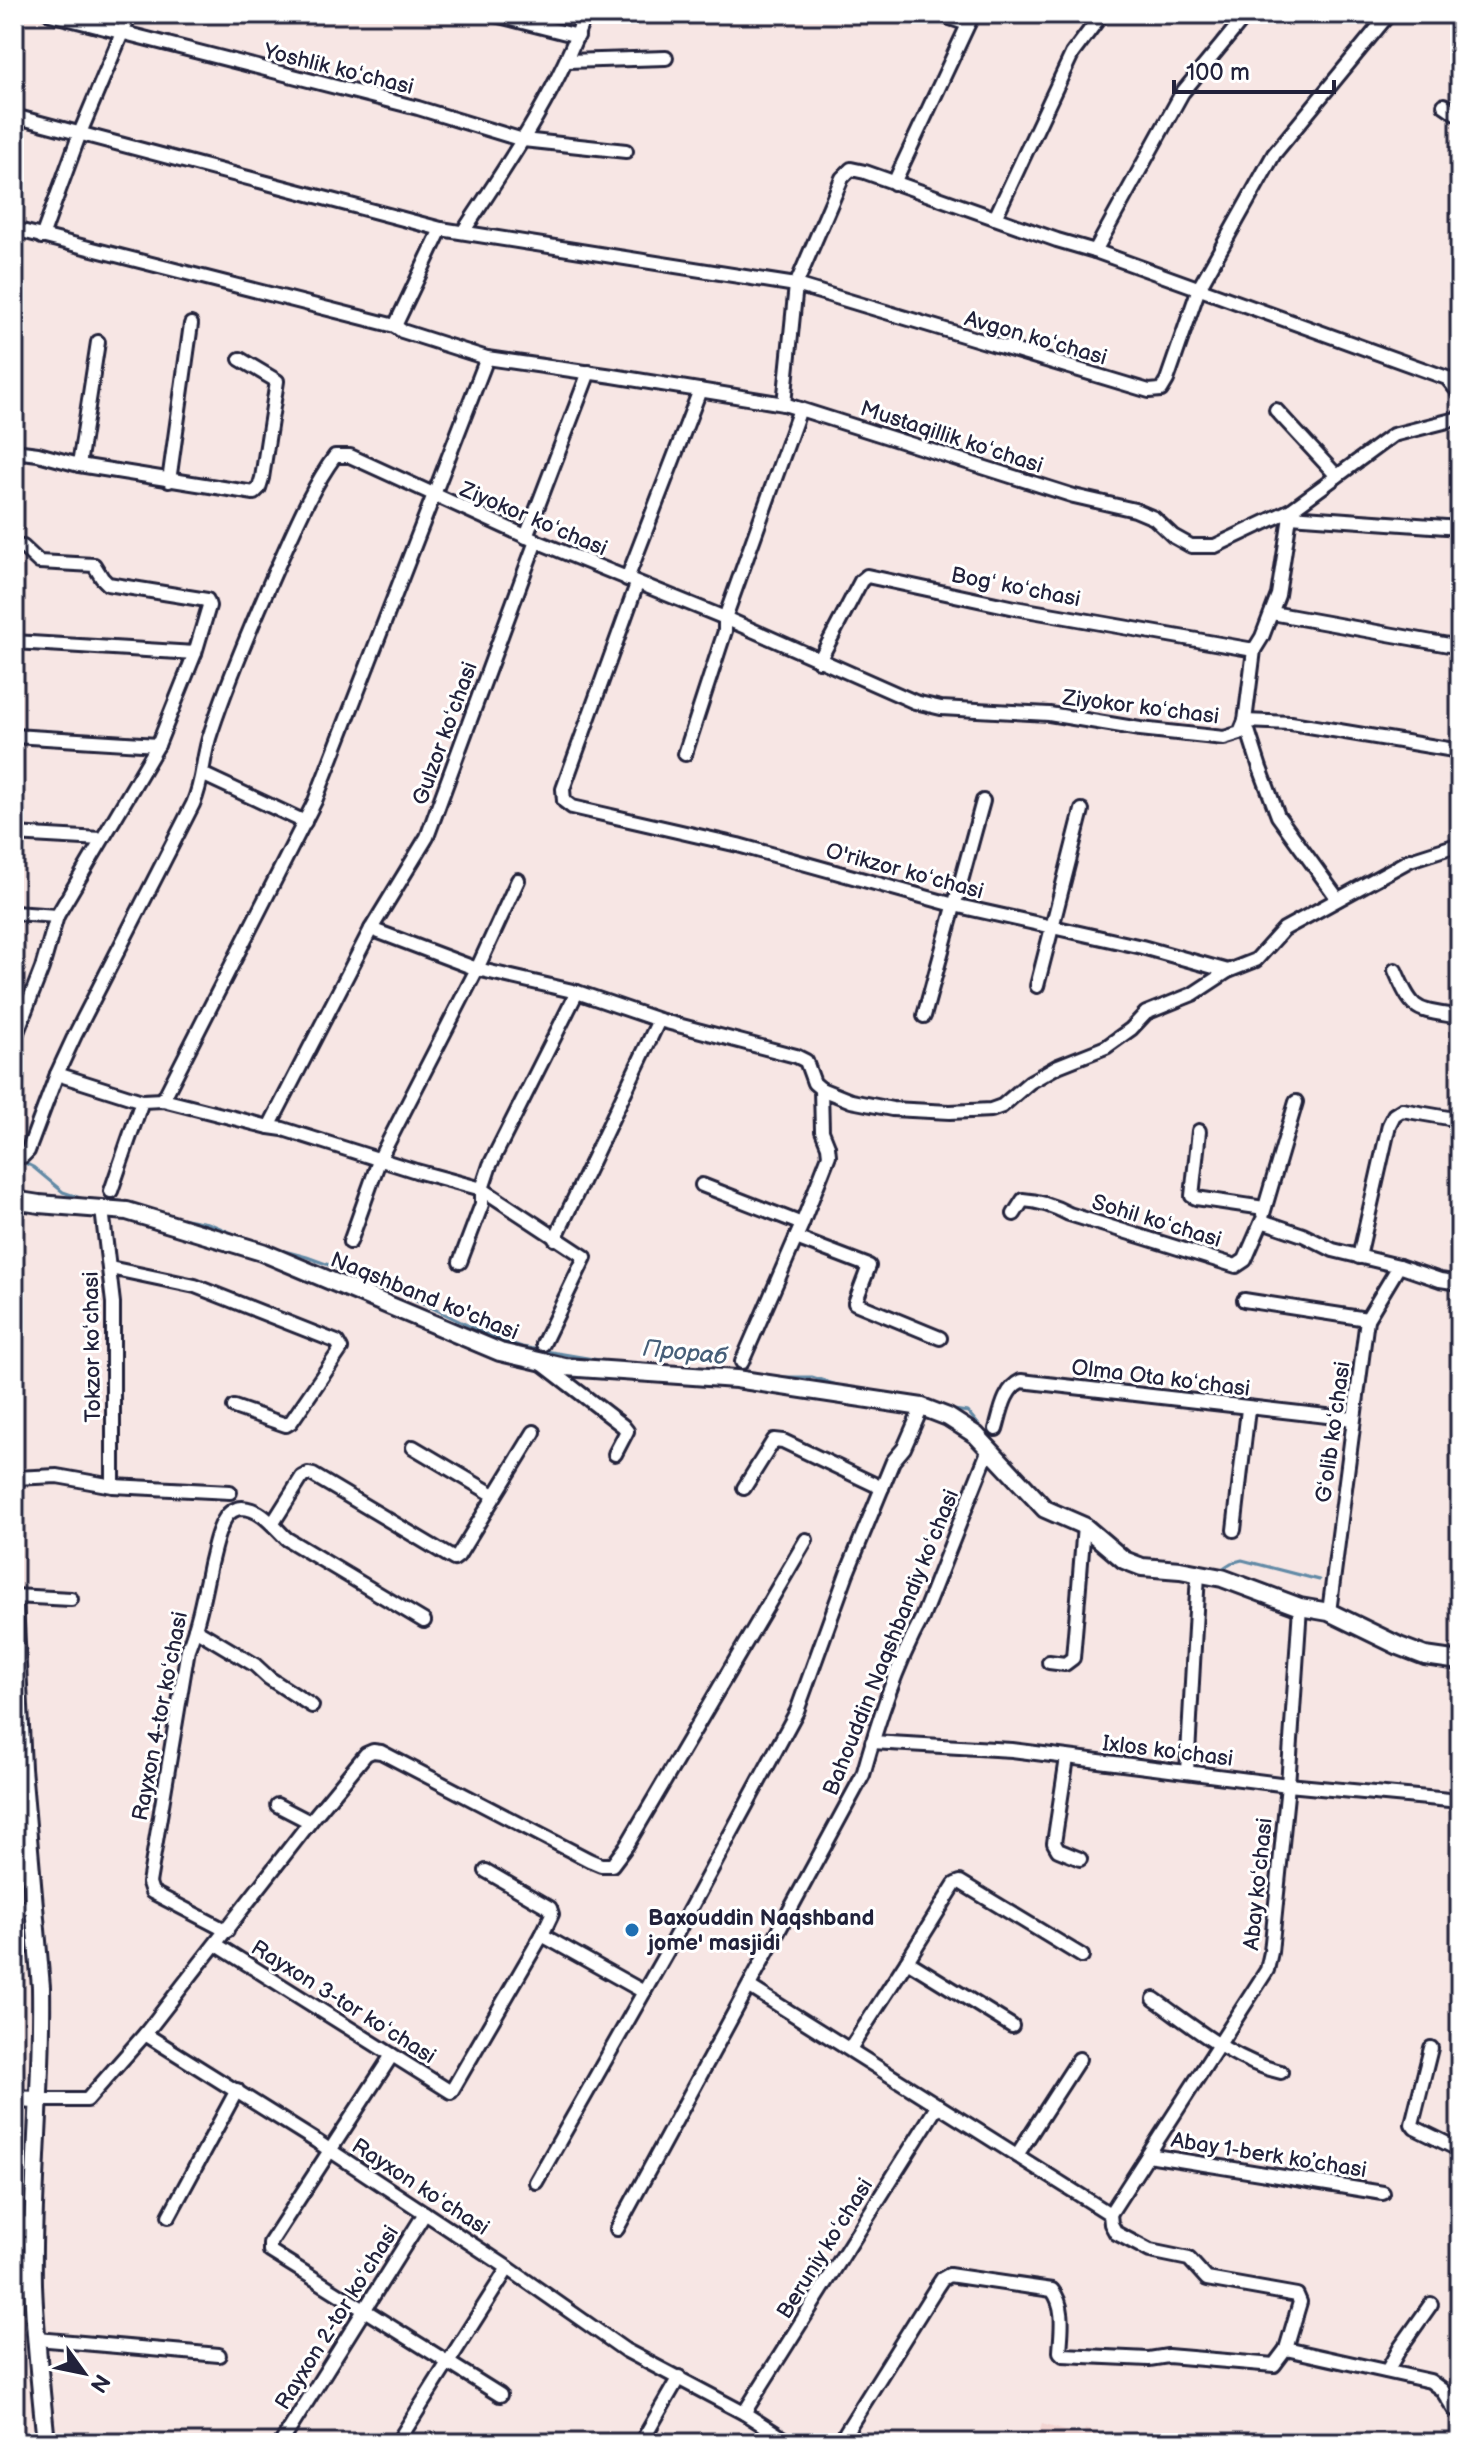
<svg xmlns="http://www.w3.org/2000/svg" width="1474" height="2457" font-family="'Balsamiq Sans',sans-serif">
<rect width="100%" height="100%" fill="#f7e6e4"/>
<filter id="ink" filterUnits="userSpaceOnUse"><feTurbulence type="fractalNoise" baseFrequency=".0125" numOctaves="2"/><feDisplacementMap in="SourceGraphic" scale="16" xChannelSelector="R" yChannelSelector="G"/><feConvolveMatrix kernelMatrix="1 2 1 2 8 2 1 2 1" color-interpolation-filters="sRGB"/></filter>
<g filter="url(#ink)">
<!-- built -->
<path fill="#f2d4d1" d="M1042,2424L1083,2436L1085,2429L1127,2441L1036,2443Z"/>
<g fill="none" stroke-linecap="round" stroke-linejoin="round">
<!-- stream -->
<g stroke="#628aa6" stroke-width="3">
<path d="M21,1161L33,1167L63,1192L86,1200"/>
<path d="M101,1201H119L129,1204"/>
<path d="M175,1217L208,1223L251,1241"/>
<path d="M273,1248L307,1257L389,1287L488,1335L522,1347L617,1363"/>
<path d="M771,1377H812L846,1388"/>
<path d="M947,1409L968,1412L988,1436"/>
<path d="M1220,1570L1231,1563L1242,1560L1319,1580"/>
</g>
<defs>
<g id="minor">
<path d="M50,14L418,108L523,140L626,151"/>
<path d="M491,14L578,36"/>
<path d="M938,14L968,24"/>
<path d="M567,61L666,58"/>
<path d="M1444,105L1460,116"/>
<path d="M14,116L441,229L796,285L1149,391L1161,390L1167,380L1199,288L1274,154L1389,14"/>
<path d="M894,183L973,14"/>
<path d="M995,218L1072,54L1102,14"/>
<path d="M14,229L395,326L402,331L487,358L613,376L784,404L1074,496L1135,510L1154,518L1173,536L1191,546H1215L1291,510L1393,435L1460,418"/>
<path d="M463,232C509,162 557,93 585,14"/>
<path d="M42,237L80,133L130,14"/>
<path d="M1095,251L1182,93L1247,14"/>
<path d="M395,326L441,229"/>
<path d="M784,404L796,285L842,178L851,169L865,172L1057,240L1095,251L1447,378L1460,394"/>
<path d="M1276,410L1337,476"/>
<path d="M14,451L38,454L79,465L254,493L259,488L262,478L277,381L240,359"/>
<path d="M79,465L98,342"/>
<path d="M169,481L191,324"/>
<path d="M1290,516L1460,528"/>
<path d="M526,537L589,372"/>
<path d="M536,541L427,837L371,929L269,1127L283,1129L416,1171L482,1189L585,1257L543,1344"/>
<path d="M14,546L23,547L39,562L94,565L102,578L108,584L207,600L209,606L195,653L158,745L57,916L42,968L14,1040"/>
<path d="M627,579L700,390"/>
<path d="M637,584L563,789L564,801L572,807L738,845L954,905L1142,947L1228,971"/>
<path d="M1272,613L1460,647"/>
<path d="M14,642L195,653"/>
<path d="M819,661L861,581L867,576L1015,608L1254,650"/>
<path d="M1245,721L1291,723L1460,751"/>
<path d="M1245,721L1260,768L1278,816L1338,899"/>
<path d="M14,736L158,745"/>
<path d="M685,754L725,631V618L800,409"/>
<path d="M202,774L305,822"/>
<path d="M14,834L101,839"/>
<path d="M14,913L57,916"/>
<path d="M371,929L477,969L577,992L659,1020L555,1239"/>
<path d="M1395,970C1414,1014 1415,1009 1460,1017"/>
<path d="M1037,986L1082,810"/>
<path d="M924,1016L983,801"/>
<path d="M659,1020L796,1056L806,1061L814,1083L821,1089"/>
<path d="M57,1074L142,1101"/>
<path d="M163,1100L315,801L487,358"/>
<path d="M1199,1131L1192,1196L1196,1198L1264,1208"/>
<path d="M14,1154L23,1156L28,1151L57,1074L75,1035L193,804C204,780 202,757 211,732C229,678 252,624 275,572C293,533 310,490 335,456H350L536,541L725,618L915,702L941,708L1049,714L1140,729L1224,738L1240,733L1245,721L1254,650L1262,637L1278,595L1291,510"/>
<path d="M702,1185L802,1224"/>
<path d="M111,1191L142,1101L163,1100L269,1127"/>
<path d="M102,1209L113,1303V1486"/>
<path d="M1014,1214L1023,1200C1041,1201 1054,1206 1069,1214L1236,1266L1245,1260L1262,1221L1303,1235L1333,1250L1399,1266L1440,1280L1460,1283"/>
<path d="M1263,1214L1296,1102"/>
<path d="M796,1238L869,1266L855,1303L940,1338"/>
<path d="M350,1242L380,1158L477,969L518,880"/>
<path d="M1359,1257L1389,1125L1394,1115L1402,1110L1460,1120"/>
<path d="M460,1262L482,1204V1189L490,1165L577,992"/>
<path d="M110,1268L195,1286L337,1342L341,1349L291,1422L286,1425L234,1407"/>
<path d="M1244,1300L1367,1319"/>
<path d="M540,1362L623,1426L627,1431L615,1454"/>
<path d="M742,1362L802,1224L829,1155L828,1146L822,1131L821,1089L851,1101L892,1109L950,1112L991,1110L1002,1106L1030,1082L1058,1066L1106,1047L1131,1029L1146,1013L1193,994L1228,971L1256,960L1284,929L1410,860L1460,844"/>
<path d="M996,1429C1001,1412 1004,1389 1021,1381L1353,1419"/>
<path d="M413,1447L494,1495"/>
<path d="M14,1478L57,1476L113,1486L230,1492"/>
<path d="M744,1488L774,1440L783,1441L882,1488"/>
<path d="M273,1523L302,1477L308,1474L313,1475L454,1559L458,1556L534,1432"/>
<path d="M1234,1530L1248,1409"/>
<path d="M14,1596L71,1599"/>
<path d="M1329,1612L1367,1319L1399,1266"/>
<path d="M195,1629L255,1665L269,1678L312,1706"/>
<path d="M1049,1662L1065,1664L1073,1658L1084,1526"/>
<path d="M872,1742L1012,1750L1288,1785L1460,1801"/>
<path d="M1067,1758L1054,1843L1058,1850L1080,1859"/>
<path d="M1187,1772L1198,1574"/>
<path d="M277,1805L310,1822"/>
<path d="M486,1871L550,1908L552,1914L542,1935"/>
<path d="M14,1907L33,1908"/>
<path d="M227,1931L152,1892L149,1883L188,1649C199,1621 204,1593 210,1564C214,1549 217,1530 226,1517C229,1512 236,1508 242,1508C262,1509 274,1527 287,1539L424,1621"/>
<path d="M217,1945L451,2092L542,1935L644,1992"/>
<path d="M907,1961L955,1884L960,1882L1082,1956"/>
<path d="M750,1987L1110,2214"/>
<path d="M1154,1999C1194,2027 1233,2061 1281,2072"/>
<path d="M145,2034L310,1822L366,1754L373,1751L381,1752L589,1860L601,1865H612L627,1845L806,1540"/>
<path d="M1431,2048L1412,2124L1415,2128L1460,2150"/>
<path d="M850,2049L907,1961L1012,2026"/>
<path d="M392,2055L270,2243V2251L500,2395"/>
<path d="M37,2100H87L145,2034L316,2141L508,2268L625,2350L744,2413L791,2443"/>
<path d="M1017,2155L1079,2059"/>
<path d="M1148,2155L1383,2193"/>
<path d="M536,2182L669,1948L797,1711L847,1573L893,1461L904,1448L922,1407"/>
<path d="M1110,2214L1267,1970L1271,1952L1288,1785L1300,1607"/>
<path d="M1110,2214L1111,2224L1116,2233L1150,2251L1189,2259L1207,2279L1297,2295L1300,2302L1286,2349"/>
<path d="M169,2216L237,2090"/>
<path d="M14,2224L34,2223"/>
<path d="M617,2229L863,1775C878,1721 895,1668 922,1618L989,1449"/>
<path d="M37,2339L219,2355"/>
<path d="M1387,2371L1400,2348L1431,2304"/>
<path d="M744,2413L938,2105"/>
<path d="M281,2443L425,2213"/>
<path d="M397,2443L508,2268"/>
<path d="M641,2443L679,2377"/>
<path d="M839,2443L936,2288L942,2279L949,2275L1052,2290C1066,2307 1061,2332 1060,2352L1063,2355L1149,2359L1168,2356L1274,2365L1286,2349L1430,2381L1442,2390L1454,2409L1460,2410"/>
</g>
<g id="tertiary">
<path d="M14,1200L39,1204L127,1211L262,1252L500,1352L565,1367L736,1379L922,1407L948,1417L976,1435L1045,1509L1084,1526L1124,1560L1142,1567L1180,1570L1222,1578L1300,1607L1329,1612L1399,1646L1425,1656L1460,1661"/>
<path d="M14,1602L22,1768L41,1987C43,2086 31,2186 33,2285C35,2338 41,2391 46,2443"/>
<path d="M14,2099L37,2100"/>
</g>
</defs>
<!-- minor casing -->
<use href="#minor" stroke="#22223b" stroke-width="18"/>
<!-- tertiary casing -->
<use href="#tertiary" stroke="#22223b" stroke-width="22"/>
<!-- minor -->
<use href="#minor" stroke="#fff" stroke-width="12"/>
<!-- tertiary -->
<use href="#tertiary" stroke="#fff" stroke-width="16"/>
</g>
</g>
<!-- markers -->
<circle fill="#1f6fb2" stroke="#fff" stroke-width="3" cx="632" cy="1930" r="8"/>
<g text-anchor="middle" stroke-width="6" stroke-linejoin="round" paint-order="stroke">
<!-- street labels -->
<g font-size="22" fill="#22223b" stroke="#fff">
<text transform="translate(339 68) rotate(14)" y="8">Yoshlik koʻchasi</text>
<text transform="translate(1036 337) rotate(16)" y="8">Avgon koʻchasi</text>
<text transform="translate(952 436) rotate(18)" y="8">Mustaqillik koʻchasi</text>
<text transform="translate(534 518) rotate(23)" y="8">Ziyokor koʻchasi</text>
<text transform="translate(1016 586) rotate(11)" y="8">Bogʻ koʻchasi</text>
<text transform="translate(1141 706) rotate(7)" y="8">Ziyokor koʻchasi</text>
<text transform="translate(444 733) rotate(-70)" y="8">Gulzor koʻchasi</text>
<text transform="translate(905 870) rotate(15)" y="8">O'rikzor koʻchasi</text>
<text transform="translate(1157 1220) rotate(17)" y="8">Sohil koʻchasi</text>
<text transform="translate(425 1295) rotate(22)" y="8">Naqshband ko'chasi</text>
<text transform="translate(91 1347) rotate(-91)" y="8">Tokzor koʻchasi</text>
<text transform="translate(1161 1377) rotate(7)" y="8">Olma Ota koʻchasi</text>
<text transform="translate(1332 1432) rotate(-82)" y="8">Gʻolib koʻchasi</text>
<text transform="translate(890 1642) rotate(-68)" y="8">Bahouddin Naqshbandiy koʻchasi</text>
<text transform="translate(159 1716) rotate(-79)" y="8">Rayxon 4-tor koʻchasi</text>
<text transform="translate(1168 1750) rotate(7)" y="8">Ixlos koʻchasi</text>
<text transform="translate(1257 1884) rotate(-84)" y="8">Abay koʻchasi</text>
<text transform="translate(344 2001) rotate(32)" y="8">Rayxon 3-tor koʻchasi</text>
<text transform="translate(1269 2154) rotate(9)" y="8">Аbay 1-berk koʼchasi</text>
<text transform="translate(421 2186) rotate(33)" y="8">Rayxon koʻchasi</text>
<text transform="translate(824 2248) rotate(-58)" y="8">Beruniy koʻchasi</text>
<text transform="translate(336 2317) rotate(-58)" y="8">Rayxon 2-tor koʻchasi</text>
</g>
<!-- poi labels -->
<g font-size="22" font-weight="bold" fill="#22223b" stroke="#fff" text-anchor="start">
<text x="648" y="1925">Baxouddin Naqshband<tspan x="648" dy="25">jome' masjidi</tspan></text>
</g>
<!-- water labels -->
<g font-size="24" font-style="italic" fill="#475f79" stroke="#fff">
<text transform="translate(685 1352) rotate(6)" y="8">Прораб</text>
</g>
</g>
<!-- margin -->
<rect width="1474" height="2457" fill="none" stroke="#fff" stroke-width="48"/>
<rect x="24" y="24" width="1426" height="2409" fill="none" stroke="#22223b" stroke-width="3" filter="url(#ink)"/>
<!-- north arrow -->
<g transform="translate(84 2373) rotate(123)" stroke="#ffffff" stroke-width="6" paint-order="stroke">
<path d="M0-6L14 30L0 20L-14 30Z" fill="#22223b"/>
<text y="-12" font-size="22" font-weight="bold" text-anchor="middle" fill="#22223b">N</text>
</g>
<!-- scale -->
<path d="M1174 80v12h160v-12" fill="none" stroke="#22223b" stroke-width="4"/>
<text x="1186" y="80" font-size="24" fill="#22223b" stroke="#ffffff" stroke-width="6" paint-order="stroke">100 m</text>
</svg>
